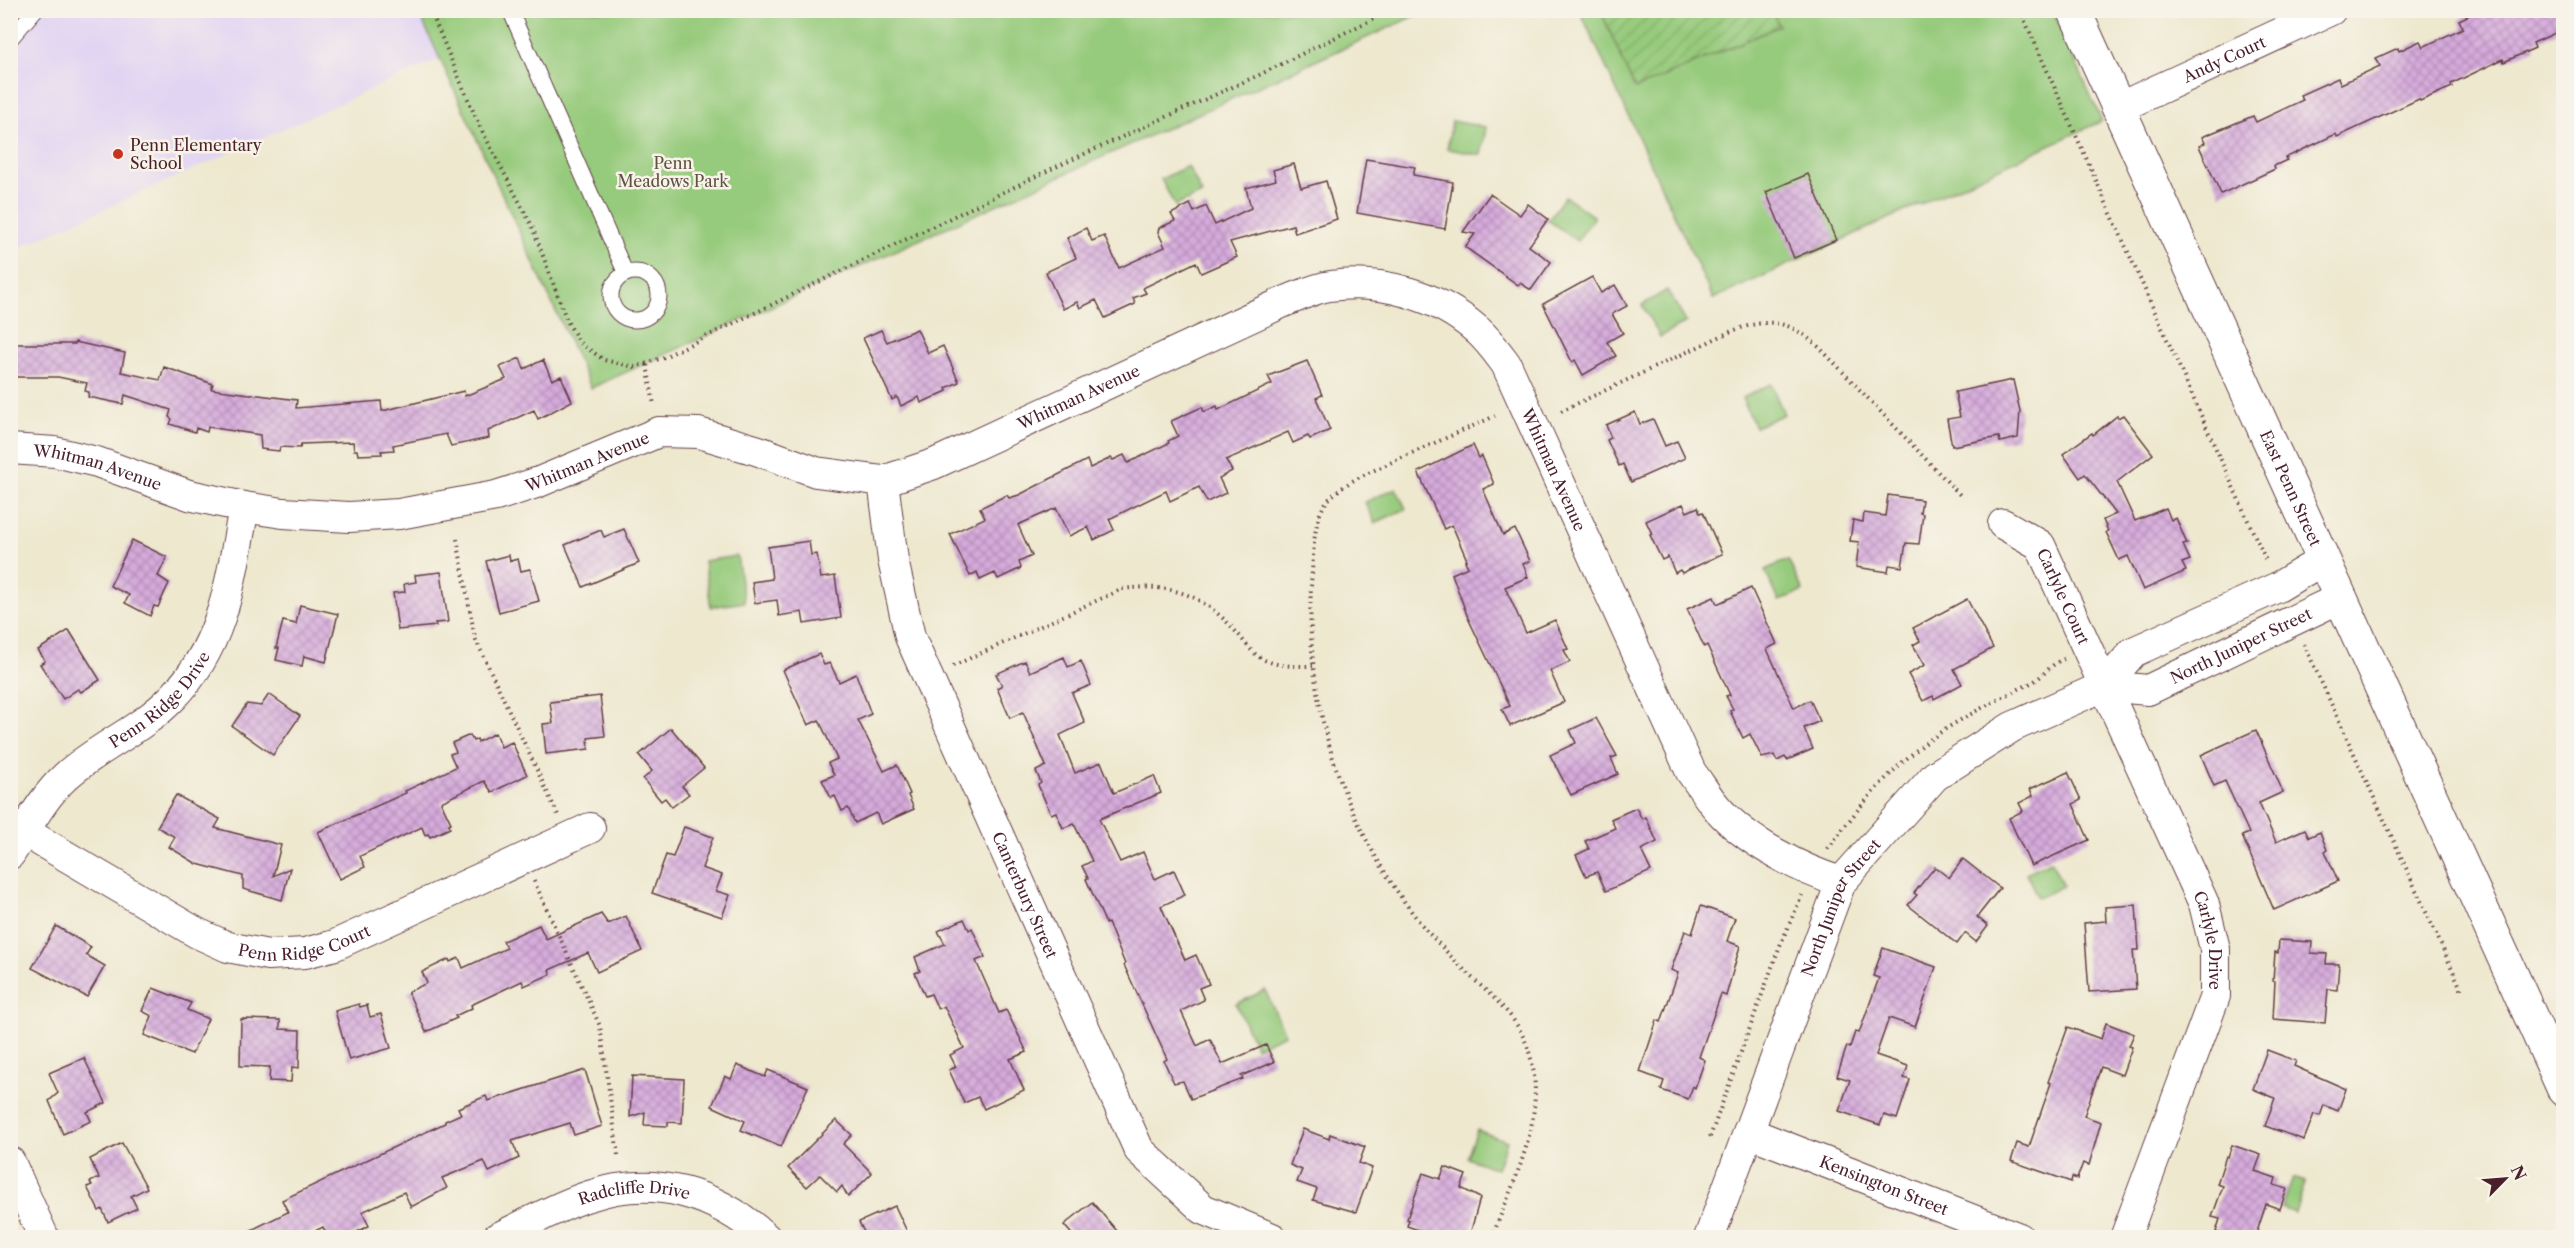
<svg xmlns="http://www.w3.org/2000/svg" width="2574" height="1248" font-family="'Libre Caslon Text',serif">
<defs>
<pattern id="garden-furrows" width="10" height="10" patternUnits="userSpaceOnUse" patternTransform="scale(1.5)"><rect width="10" height="10" fill="#96ca7b"/><path d="M-1 1l2-2M0 10L10 0M9 11l2-2" fill="none" stroke="#83ad6a"/></pattern>
<pattern id="building-cross-hatch" width="8" height="8" patternUnits="userSpaceOnUse" patternTransform="scale(1.5)"><rect width="8" height="8" fill="#d6abdc"/><path d="M0 0l8 8M0 8l8-8" fill="none" stroke="#b08bb3"/></pattern>
</defs>
<rect width="100%" height="100%" fill="#f7f3e8"/>
<filter id="ink" filterUnits="userSpaceOnUse"><feTurbulence type="fractalNoise" baseFrequency=".0167" numOctaves="2"/><feDisplacementMap in="SourceGraphic" scale="12" xChannelSelector="R" yChannelSelector="G"/><feConvolveMatrix kernelMatrix="1 2 1 2 8 2 1 2 1" color-interpolation-filters="sRGB"/></filter>
<filter id="wash" filterUnits="userSpaceOnUse"><feTurbulence type="fractalNoise" baseFrequency=".008" numOctaves="4" result="noise"/><feDisplacementMap in="SourceGraphic" scale="24" xChannelSelector="R" yChannelSelector="G"/><feGaussianBlur stdDeviation="1.35" result="paint"/><feColorMatrix in="noise" values="0 0 0 0 0 0 0 0 0 0 0 0 0 0 0 0 0 1.4 0 .05"/><feComposite in="paint" operator="in"/></filter>
<g filter="url(#wash)">
<rect width="100%" height="100%" fill="#eee8cf"/>
<!-- built -->
<path fill="#e1d4f3" d="M10,11H418L441,58L11,251Z"/>
<!-- park -->
<g fill="#96ca7b" stroke="#707453" stroke-width="1.5">
<path d="M418,11H1426L591,388Z"/>
<path d="M1580,11H2053L2102,121L1713,299Z"/>
<path d="M1452,121L1486,127L1481,155L1447,149Z"/>
<path d="M1188,166L1202,194L1175,206L1161,179Z"/>
<path d="M1565,196L1594,217L1577,241L1548,220Z"/>
<path d="M1667,290L1686,322L1660,337L1642,305Z"/>
<path d="M1771,384L1784,414L1755,427L1742,398Z"/>
<path d="M1396,488L1406,509L1375,523L1365,502Z"/>
<path d="M737,556L744,602L711,607L704,561Z"/>
<path d="M1788,560L1803,591L1779,601L1765,570Z"/>
<path d="M2051,861L2063,886L2038,898L2026,873Z"/>
<path d="M1265,990L1285,1034L1256,1047L1236,1004Z"/>
<path d="M1477,1130L1507,1141L1497,1169L1467,1158Z"/>
<path d="M2293,1178L2305,1182L2295,1213L2282,1208Z"/>
</g>
<!-- garden -->
<path fill="url(#garden-furrows)" stroke="#707453" stroke-width="1.5" d="M1601,11H1772L1779,26L1635,89Z"/>
<g id="blocks">
<!-- building -->
<g fill="url(#building-cross-hatch)">
<path d="M2480,10H2564V29L2533,43L2535,48L2504,62L2503,59L2451,84L2452,87L2420,101L2419,99L2337,137L2336,134L2285,158L2287,160L2274,166L2275,169L2221,194L2199,146L2205,143L2202,137L2253,116L2256,122L2303,100L2300,95L2338,78L2341,84L2380,66L2376,58L2398,48L2399,51L2420,41L2423,47L2463,28L2459,20Z"/>
<path d="M1366,159L1415,167L1413,175L1453,182L1445,229L1357,213Z"/>
<path d="M1294,164L1301,188L1326,181L1337,219L1295,233L1293,225L1230,242L1237,257L1201,273L1196,262L1143,288L1146,293L1133,298L1135,304L1105,318L1096,300L1080,308L1077,302L1063,309L1046,272L1076,258L1067,238L1086,228L1092,241L1104,236L1119,268L1165,247L1158,232L1159,228L1175,221L1171,214L1190,204L1194,212L1206,206L1215,225L1251,208L1246,188L1276,180L1273,170Z"/>
<path d="M1808,174L1836,240L1794,258L1766,192Z"/>
<path d="M1490,194L1520,215L1528,204L1548,219L1529,246L1551,262L1531,290L1520,283L1518,285L1465,247L1475,234L1463,232Z"/>
<path d="M1592,277L1601,293L1615,285L1627,306L1612,314L1623,333L1607,342L1616,356L1583,375L1575,360L1572,362L1543,304Z"/>
<path d="M917,329L928,353L943,346L959,382L946,388L947,391L921,403L919,397L901,406L897,397L892,400L863,338L881,330L887,342Z"/>
<path d="M75,342L125,353L121,372L160,380L164,367L213,384L211,389L297,400L296,408L381,401L382,411L464,391L465,396L506,379L500,367L520,358L524,369L543,360L552,380L561,376L572,401L538,419L534,410L488,431L489,438L451,446L446,434L393,445L394,450L381,451L382,454L358,455L357,450H354L353,442L301,444L300,448L280,447L279,451L261,449L260,435L208,427L207,432L196,428L195,432L170,424L172,419L169,417L171,410L125,395L123,404L88,397L89,392L85,391L87,383L58,377H10V344H75Z"/>
<path d="M1307,361L1322,395L1316,398L1330,430L1310,439L1308,436L1293,443L1288,432L1226,460L1232,471L1219,478L1226,493L1207,502L1199,487L1170,501L1166,491L1109,519L1114,530L1094,540L1088,527L1069,536L1056,508L1018,525L1032,556L1019,562L1021,568L998,579L995,573L980,580L977,572L970,576L950,534L985,518L980,508L1007,495L1009,498L1019,495L1087,460L1090,468L1111,458L1113,460L1124,455L1128,463L1169,443L1168,441L1178,436L1171,421L1202,407L1204,412L1217,406L1218,410L1272,384L1268,376Z"/>
<path d="M2013,380L2020,411L2018,438L2000,442L1999,437L1952,446L1947,419L1960,417L1955,392Z"/>
<path d="M1635,412L1640,424L1653,419L1665,446L1677,441L1685,458L1631,482L1623,464L1619,466L1607,440L1611,438L1606,425Z"/>
<path d="M2123,415L2153,454L2117,482L2135,521L2166,508L2171,520L2176,518L2187,544L2183,545L2190,560L2182,563L2186,571L2143,590L2128,556L2119,560L2106,532L2108,531L2103,520L2116,514L2085,474L2080,478L2063,454L2092,433L2093,435L2117,416L2118,418Z"/>
<path d="M1473,445L1479,458L1482,456L1494,484L1483,489L1503,535L1515,529L1530,561L1523,564L1528,577L1505,587L1526,633L1555,620L1568,649L1564,650L1570,662L1550,671L1564,702L1510,726L1502,709L1510,706L1468,618L1452,574L1468,567L1465,561L1467,560L1452,525L1444,529L1418,472Z"/>
<path d="M1888,495L1922,500L1920,513L1923,514L1919,544L1906,543L1902,567L1889,565L1888,572L1856,567L1859,542L1850,541L1853,520L1863,522L1864,513L1885,516Z"/>
<path d="M1683,504L1687,512L1698,507L1700,513L1703,512L1722,554L1682,573L1680,570L1675,573L1668,557L1662,560L1650,535L1652,534L1646,521Z"/>
<path d="M624,529L639,563L583,587L565,545L601,530L604,537Z"/>
<path d="M132,540L167,557L158,576L169,583L158,607L154,606L150,616L125,603L129,595L110,586Z"/>
<path d="M809,541L811,555L817,554L821,578L835,576L841,618L804,624L802,612L779,616L777,600L755,603L752,582L772,579L768,547Z"/>
<path d="M509,555L510,561L518,559L521,571L530,569L539,601L499,612L486,561Z"/>
<path d="M441,572L448,622L435,623L436,626L398,630L393,593L405,592L404,584L416,582L415,575Z"/>
<path d="M1751,588L1777,644L1767,649L1794,708L1810,700L1820,721L1804,728L1813,749L1787,760L1785,757L1777,761L1774,755L1762,758L1750,734L1743,738L1730,711L1733,709L1726,696L1730,695L1707,645L1704,647L1687,609L1714,597L1717,604Z"/>
<path d="M1967,599L1993,648L1954,669L1962,684L1934,699L1933,696L1923,701L1908,674L1925,665L1913,645L1920,641L1913,628Z"/>
<path d="M300,605L338,614L326,662L304,656L302,666L276,660L279,648H276L283,621L296,624Z"/>
<path d="M69,630L100,680L81,692L78,689L63,699L40,664L45,661L38,650Z"/>
<path d="M819,654L824,665L830,663L839,682L856,674L871,714L858,720L884,771L897,765L910,794L908,795L914,809L881,824L876,813L855,823L848,808L842,811L835,796L831,798L822,780L834,775L828,763L837,759L819,720L808,725L783,670Z"/>
<path d="M1064,657L1068,667L1081,661L1091,685L1072,693L1085,723L1060,735L1075,773L1101,762L1114,793L1154,776L1161,793L1099,819L1120,862L1143,852L1155,879L1174,870L1185,895L1161,906L1185,960L1196,955L1209,984L1199,988L1204,1000L1181,1011L1197,1046L1210,1039L1222,1064L1266,1045L1274,1062L1241,1076L1243,1079L1191,1099L1183,1081L1174,1083L1164,1061L1167,1059L1124,965L1125,964L1108,923L1106,924L1086,879L1088,878L1082,866L1092,861L1074,824L1063,828L1056,812L1051,814L1038,785L1041,783L1036,771L1046,766L1023,712L1010,718L997,688L1002,685L996,674L1025,661L1030,672Z"/>
<path d="M269,694L300,716L273,755L232,726L247,704L261,706Z"/>
<path d="M600,696L605,736L588,738L589,749L546,754L543,724L553,723L550,702Z"/>
<path d="M1596,718L1617,756L1611,758L1618,774L1571,795L1550,755L1576,743L1570,730Z"/>
<path d="M671,728L704,768L682,786L689,794L672,807L665,798L661,801L643,779L652,771L639,755Z"/>
<path d="M2256,730L2283,792L2259,803L2276,842L2305,829L2309,837L2320,832L2327,850L2325,851L2338,881L2274,910L2242,836L2249,833L2225,781L2214,786L2201,755Z"/>
<path d="M495,733L501,747L512,742L527,775L492,792L484,781L441,802L451,823L449,824L450,828L430,837L428,834L425,835L422,827L360,856L365,867L340,879L318,832L406,793L405,791L456,767L450,754L456,752L452,743L470,735L473,741L477,739L478,742Z"/>
<path d="M2068,772L2081,800L2073,804L2089,840L2031,866L2009,818L2023,811L2019,803L2033,796L2030,789Z"/>
<path d="M176,795L220,819L215,828L281,845L273,876L290,868L282,900L243,889V876L197,864L169,847L175,837L157,827Z"/>
<path d="M1636,808L1642,819L1646,817L1657,842L1641,850L1651,871L1606,891L1597,872L1586,876L1576,855L1589,849L1585,841L1615,828L1611,819Z"/>
<path d="M684,827L713,837L702,868L722,875L716,891L730,895L722,917L652,893L666,855L673,857Z"/>
<path d="M1963,859L2000,888L1977,917L1988,926L1976,942L1965,933L1957,944L1908,905L1917,895L1914,893L1935,867L1949,878Z"/>
<path d="M2136,905L2139,950H2133L2136,989L2089,992L2084,923L2106,921L2105,907Z"/>
<path d="M1701,906L1735,918L1727,941L1740,946L1726,996L1721,994L1699,1057L1705,1060L1695,1088L1693,1086L1688,1099L1661,1090L1664,1081L1640,1072L1657,1020L1661,1022L1678,973L1671,970L1685,931L1692,934Z"/>
<path d="M601,914L608,924L626,916L642,951L597,972L588,953L549,970L551,974L524,986L522,981L471,1005L472,1008L455,1016L457,1018L426,1032L408,992L427,983L422,972L449,959L450,962L459,958L463,968L507,948L503,941L539,925L546,939Z"/>
<path d="M964,919L969,930L972,928L985,957L976,961L999,1013L1006,1010L1027,1052L1010,1059L1024,1090L984,1109L978,1097L964,1103L949,1070L956,1067L950,1055L964,1048L944,1006L938,1009L931,994L925,996L915,973L920,971L915,957L945,944L938,931Z"/>
<path d="M56,926L91,947L86,955L105,966L87,997L32,968Z"/>
<path d="M2279,940L2312,942L2311,953L2327,954L2326,964H2339L2337,990L2328,989L2325,1023L2273,1019L2275,981H2273L2275,952L2278,953Z"/>
<path d="M1883,948L1936,967L1915,1027L1889,1018L1876,1055L1908,1066L1904,1078L1910,1080L1897,1119L1884,1115L1880,1125L1839,1111L1850,1080L1837,1076L1847,1046L1850,1047L1855,1032L1859,1033L1879,978L1873,976Z"/>
<path d="M153,988L191,1003L187,1010L208,1019L192,1054L144,1035L152,1016L142,1011Z"/>
<path d="M359,1004L360,1007L367,1005L370,1017L381,1014L391,1048L349,1060L335,1011Z"/>
<path d="M241,1019L280,1020V1029L300,1030L299,1068L292,1067L291,1082L269,1081L270,1067L240,1066Z"/>
<path d="M2106,1023L2134,1034L2129,1046L2132,1047L2122,1075L2101,1067L2084,1116L2101,1122L2089,1165L2083,1163L2077,1179L2072,1177L2071,1182L2011,1161L2017,1143L2029,1147L2051,1083L2048,1082L2068,1027L2101,1039Z"/>
<path d="M2267,1050L2296,1061L2294,1066L2346,1089L2338,1111L2324,1105L2320,1116L2314,1114L2304,1140L2265,1126L2275,1098L2253,1089Z"/>
<path d="M84,1058L106,1103L87,1112L91,1121L63,1134L49,1101L58,1093L49,1073Z"/>
<path d="M737,1065L765,1077L768,1070L808,1087L781,1147L741,1130L745,1121L712,1106L725,1076L731,1079Z"/>
<path d="M585,1070L602,1126L574,1135L570,1123L512,1141L519,1158L489,1172L484,1161L442,1178L447,1188L411,1207L404,1192L362,1212L369,1226L345,1238H328L323,1227L301,1238H235L288,1212L282,1200L445,1123V1121L461,1114L458,1108L486,1096L488,1101Z"/>
<path d="M632,1076L684,1079L682,1123L668,1122V1126L644,1125L645,1112L630,1117Z"/>
<path d="M836,1120L852,1135L843,1144L872,1173L848,1197L842,1186L837,1192L820,1175L807,1187L788,1168Z"/>
<path d="M1303,1129L1329,1139L1330,1134L1365,1147L1359,1163L1372,1168L1356,1212L1313,1200L1317,1189L1297,1182L1302,1170L1290,1165Z"/>
<path d="M122,1143L147,1188L131,1196L137,1208L108,1222L102,1209L99,1211L87,1187L92,1185L90,1182L99,1178L90,1159Z"/>
<path d="M2232,1145L2261,1155L2255,1171L2276,1178L2274,1185L2287,1189L2280,1209L2266,1204L2255,1238H2232L2216,1232L2220,1219L2212,1217L2223,1186L2217,1184L2226,1156L2228,1157Z"/>
<path d="M1445,1167L1466,1175L1461,1188L1480,1198L1469,1238H1422L1424,1232L1407,1226L1409,1220L1407,1219L1423,1173L1440,1179Z"/>
<path d="M1092,1202L1123,1238H1075L1064,1225Z"/>
<path d="M895,1206L910,1238H867L859,1222Z"/>
</g>
</g>
</g>
<g filter="url(#ink)">
<use href="#blocks" fill-opacity="0" stroke="#633d44" stroke-width="1.5"/>
<g fill="none" stroke-linecap="round" stroke-linejoin="round">
<defs>
<g id="service">
<path d="M510,10L626,274"/>
<path d="M10,39L35,10"/>
<circle cx="635" cy="296" r="24"/>
</g>
<g id="minor">
<path id="s1" d="M2118,108L2331,10"/>
<path id="s2" d="M10,449L55,452L97,462L189,495L244,507L283,513L349,517L399,514L496,496L539,482L659,432L699,433L759,451L816,472L883,481L934,464L1286,301C1300,296 1315,288 1330,286C1381,279 1437,295 1476,329C1488,339 1497,352 1506,364L1691,772C1700,784 1708,798 1718,809C1746,841 1801,870 1841,882"/>
<path id="s3" d="M883,481L893,560L910,637L1139,1150L1203,1209L1272,1238"/>
<path id="s4" d="M2003,524L2040,545L2204,904L2215,949V996L2125,1238"/>
<path id="s5" d="M2104,686L2148,690L2340,598"/>
<path id="s6" d="M25,832L197,933L228,947L268,955L305,953L335,945L590,828"/>
<path id="s7" d="M10,854C27,828 43,797 66,776C99,746 142,730 173,697C225,643 231,577 244,507"/>
<path id="s8" d="M1748,1132L2019,1238"/>
<path d="M10,1162L44,1238"/>
<path id="s9" d="M497,1238C527,1224 557,1206 589,1196C654,1174 716,1193 766,1238"/>
<path id="s10" d="M1709,1238L1841,882L1935,776L2012,727L2104,686L2133,652L2278,587L2323,560"/>
</g>
<g id="tertiary">
<path id="s11" d="M2074,10L2564,1090"/>
</g>
</defs>
<!-- service casing -->
<use href="#service" stroke="#633d44" stroke-width="17"/>
<!-- minor casing -->
<use href="#minor" stroke="#633d44" stroke-width="32"/>
<!-- tertiary casing -->
<use href="#tertiary" stroke="#633d44" stroke-width="35"/>
<!-- path -->
<g stroke="#633d44" stroke-width="4" stroke-dasharray="1.5 4.5" stroke-linecap="butt">
<path d="M430,10L479,125L532,226L567,321L580,343L604,360L635,367L662,358L1049,170L1259,75L1391,10"/>
<path d="M2020,10L2267,563"/>
<path d="M647,365L654,405"/>
<path d="M1561,411L1732,331C1771,317 1788,320 1819,347L1960,495"/>
<path d="M457,539L475,638L558,815"/>
<path d="M2304,644L2463,993"/>
<path d="M953,666L1122,589C1173,583 1204,595 1237,633C1246,643 1253,656 1267,661C1282,667 1297,666 1313,666"/>
<path d="M1828,849C1859,806 1894,764 1938,734C1968,714 1999,699 2031,683C2043,677 2050,664 2064,659"/>
<path d="M534,881L600,1026L618,1155"/>
<path d="M1710,1137L1779,948L1802,895"/>
<path d="M1492,1238C1512,1183 1545,1123 1532,1063C1522,1019 1500,1004 1469,975C1452,957 1433,939 1418,920C1340,820 1302,697 1312,571C1314,549 1313,516 1329,499C1347,480 1372,472 1394,461C1428,446 1462,431 1495,416"/>
</g>
<!-- service -->
<use href="#service" stroke="#fff" stroke-width="15"/>
<!-- minor -->
<use href="#minor" stroke="#fff" stroke-width="30"/>
<!-- tertiary -->
<use href="#tertiary" stroke="#fff" stroke-width="33"/>
</g>
</g>
<!-- markers -->
<circle fill="#c8321e" stroke="#f7f3e8" stroke-width="2" cx="118" cy="154" r="6"/>
<g text-anchor="middle" stroke-width="5" stroke-linejoin="round" paint-order="stroke">
<!-- street labels -->
<g font-size="16" fill="#4a1f2b" stroke="#f7f3e8">
<text dy="6" stroke="none"><textPath href="#s1" startOffset="117">Andy Court</textPath></text>
<text dy="6" stroke="none"><textPath href="#s2" startOffset="1116">Whitman Avenue</textPath></text>
<text dy="6" stroke="none"><textPath href="#s2" startOffset="594">Whitman Avenue</textPath></text>
<text dy="6" stroke="none"><textPath href="#s2" startOffset="90">Whitman Avenue</textPath></text>
<text dy="6" stroke="none"><textPath href="#s2" startOffset="1710">Whitman Avenue</textPath></text>
<text dy="6" stroke="none"><textPath href="#s11" startOffset="525">East Penn Street</textPath></text>
<text dy="6" stroke="none"><textPath href="#s4" startOffset="99">Carlyle Court</textPath></text>
<text dy="6" stroke="none"><textPath href="#s5" startOffset="147">North Juniper Street</textPath></text>
<text dy="6" stroke="none"><textPath href="#s7" startOffset="218">Penn Ridge Drive</textPath></text>
<text dy="6" stroke="none"><textPath href="#s3" startOffset="441">Canterbury Street</textPath></text>
<text dy="6" stroke="none"><textPath href="#s10" startOffset="357">North Juniper Street</textPath></text>
<text dy="6" stroke="none"><textPath href="#s6" startOffset="312">Penn Ridge Court</textPath></text>
<text dy="6" stroke="none"><textPath href="#s4" startOffset="474">Carlyle Drive</textPath></text>
<text dy="6" stroke="none"><textPath href="#s8" startOffset="146">Kensington Street</textPath></text>
<text dy="6" stroke="none"><textPath href="#s9" startOffset="147">Radcliffe Drive</textPath></text>
</g>
<!-- poi labels -->
<g font-size="16" fill="#4a1f2b" stroke="#f7f3e8" text-anchor="start">
<text x="130" y="151">Penn Elementary<tspan x="130" dy="18">School</tspan></text>
</g>
<!-- park labels -->
<g font-size="16" fill="#615243" stroke="#f7f3e8">
<text x="673" y="169">Penn<tspan x="673" dy="18">Meadows Park</tspan></text>
</g>
</g>
<!-- margin -->
<rect width="2574" height="1248" fill="none" stroke="#f7f3e8" stroke-width="36"/>
<!-- north arrow -->
<g transform="translate(2505 1179) rotate(65)" stroke="#f7f3e8" stroke-width="4.5" paint-order="stroke">
<path d="M0-4.5L10 22L0 15L-10 22Z" fill="#4a1f2b"/>
<text y="-9" font-size="16" font-weight="bold" text-anchor="middle" fill="#4a1f2b">N</text>
</g>
</svg>
